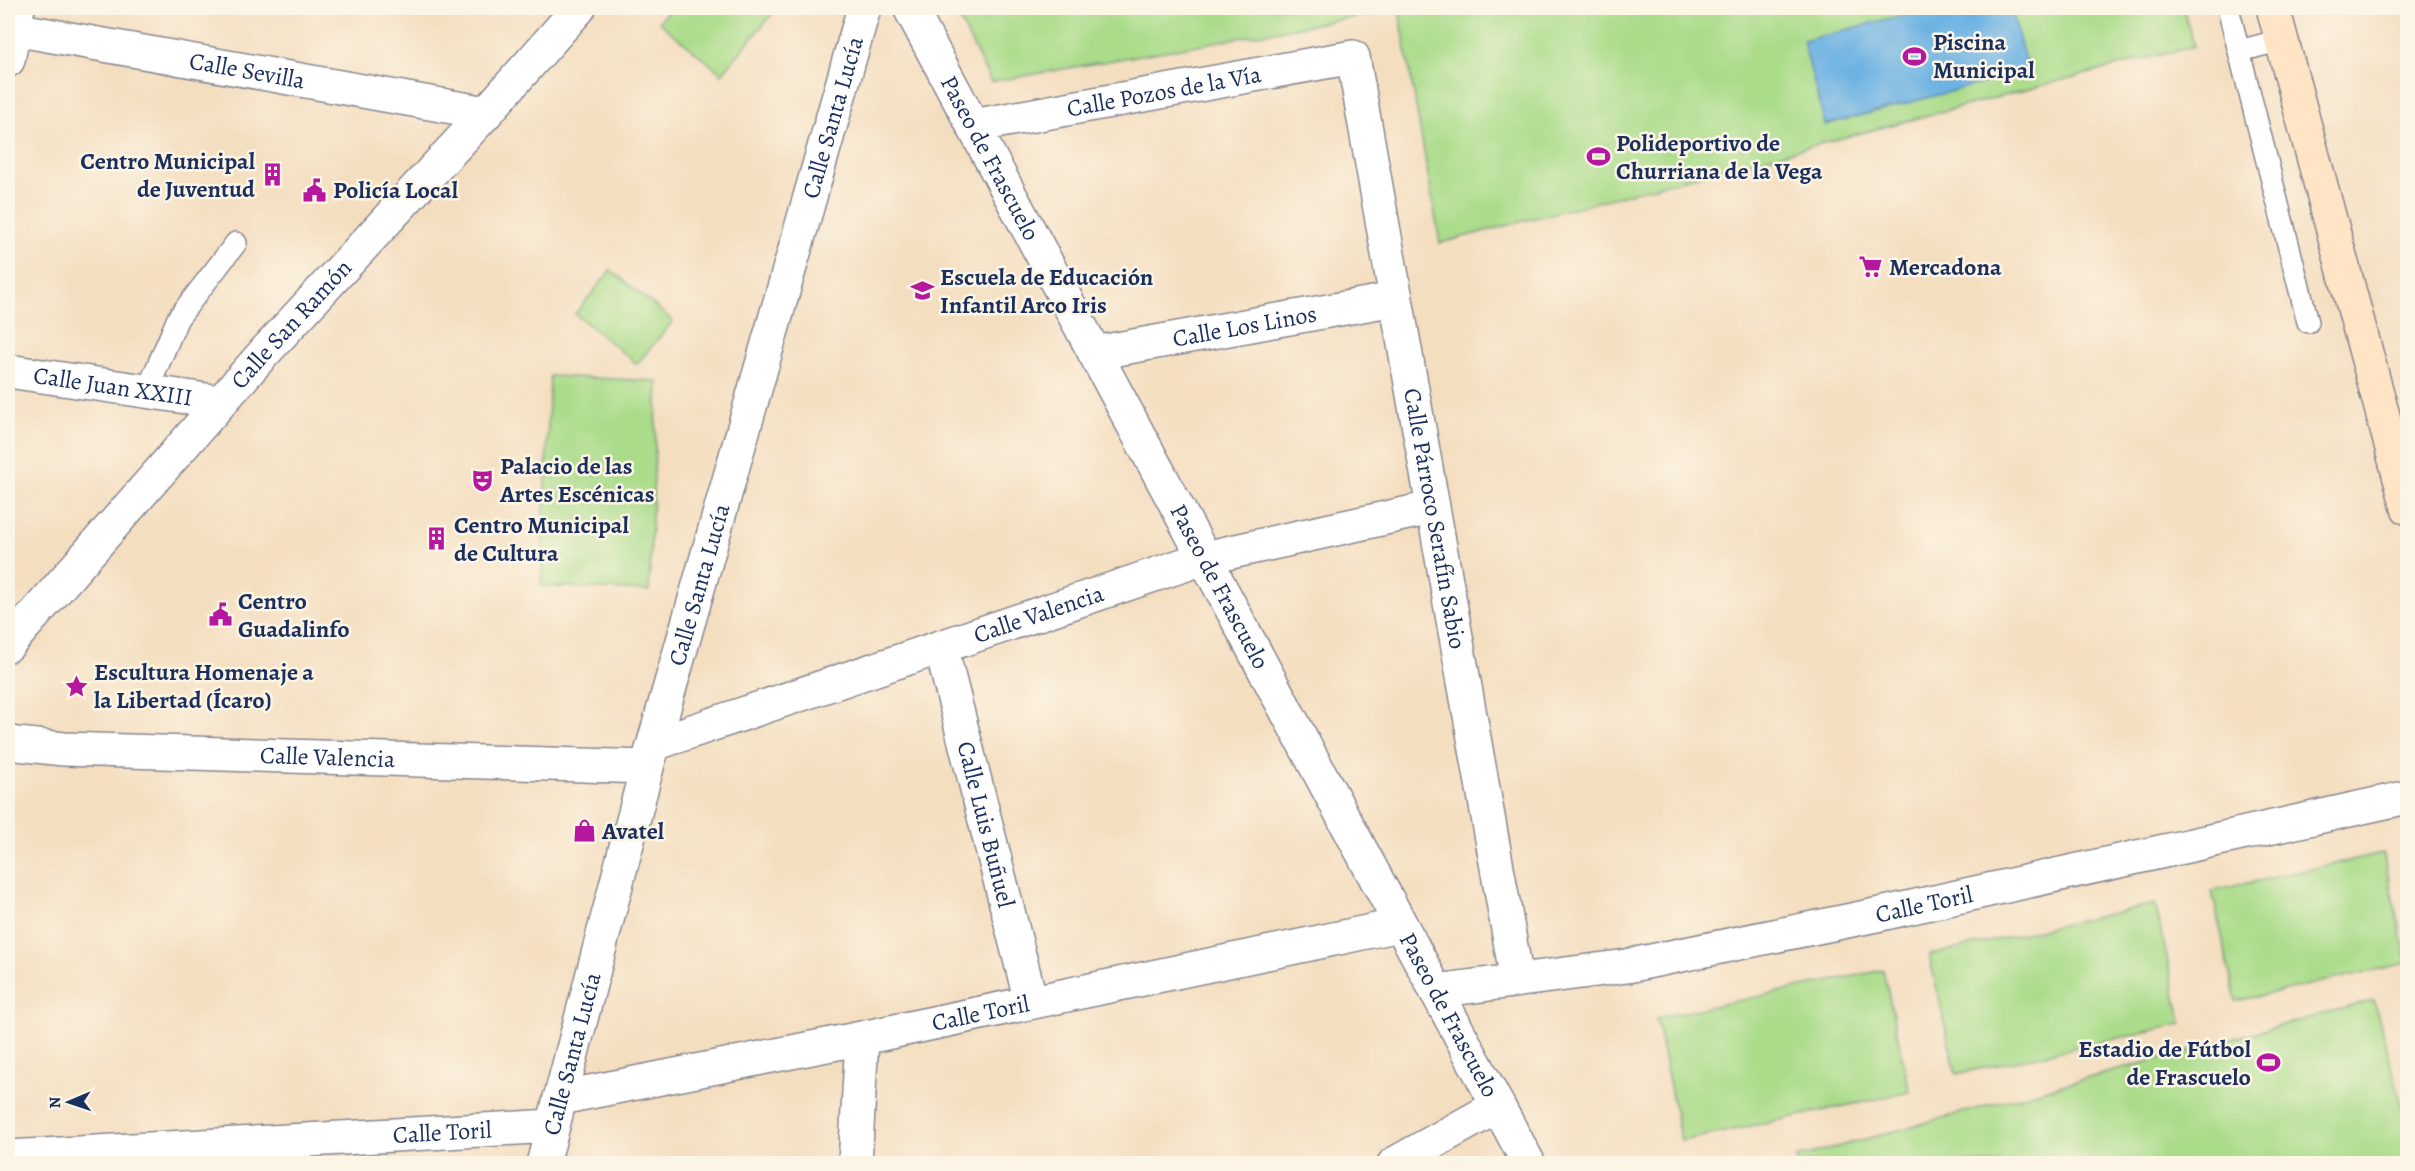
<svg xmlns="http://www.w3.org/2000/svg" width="2415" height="1171" font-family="Alegreya,serif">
<rect width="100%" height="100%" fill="#fcf5e5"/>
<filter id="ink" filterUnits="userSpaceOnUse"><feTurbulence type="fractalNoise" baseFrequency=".0167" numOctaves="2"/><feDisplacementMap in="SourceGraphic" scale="12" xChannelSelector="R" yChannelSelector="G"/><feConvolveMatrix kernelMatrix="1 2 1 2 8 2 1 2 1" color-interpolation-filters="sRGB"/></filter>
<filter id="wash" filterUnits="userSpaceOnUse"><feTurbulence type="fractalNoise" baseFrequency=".008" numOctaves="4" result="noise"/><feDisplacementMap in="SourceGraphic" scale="24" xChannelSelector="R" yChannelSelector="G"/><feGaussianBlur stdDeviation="1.35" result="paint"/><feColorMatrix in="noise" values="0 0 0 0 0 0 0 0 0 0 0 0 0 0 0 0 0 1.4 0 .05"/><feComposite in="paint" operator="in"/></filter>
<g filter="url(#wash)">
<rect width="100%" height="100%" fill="#f4dec0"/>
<!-- green -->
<g fill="#aadc8a" stroke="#628674" stroke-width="1.5">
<path d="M670,8H777L722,74L659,22Z"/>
<path d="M954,8H2183L2194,46L1440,243L1399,9L991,82Z"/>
<path d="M611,270L673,321L637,364L575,314Z"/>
<path d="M550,376L658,381L649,591L541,586Z"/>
<path d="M2383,853L2407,963L2236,1001L2212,891Z"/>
<path d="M2155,904L2182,1024L1956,1074L1929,955Z"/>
<path d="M1883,970L1910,1092L1681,1141L1656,1018Z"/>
<path d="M2374,1000L2407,1125V1163H1798L1796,1158Z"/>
</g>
<!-- water -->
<path fill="#6db2e3" stroke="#4470a0" stroke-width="1.5" d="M1929,8H2011L2028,71L1825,125L1803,41Z"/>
</g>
<g filter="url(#ink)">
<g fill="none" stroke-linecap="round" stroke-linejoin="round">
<defs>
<g id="service">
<path d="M2228,8L2308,322"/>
<path d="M2239,51L2282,40"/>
<path d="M147,391L178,318L236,243"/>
</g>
<g id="minor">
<path id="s1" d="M8,28L486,113"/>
<path id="s2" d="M973,126L1353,57L1517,980"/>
<path id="s3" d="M1095,353L1395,299"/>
<path id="s4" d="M8,371L220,402"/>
<path id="s5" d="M941,647L1031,1002"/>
<path id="s6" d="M8,743L64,749L647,767"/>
<path id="s7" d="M654,744L1204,558L1431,508"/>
<path id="s8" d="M1436,991L1627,966L1876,915L2408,797"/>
<path id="s9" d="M560,1098L862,1038L1400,925"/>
<path id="s10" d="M8,1157L552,1126"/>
<path d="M855,1164L862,1038"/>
<path d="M1394,1164L1498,1106"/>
</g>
<g id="tertiary">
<path id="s11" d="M910,8L1529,1164"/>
<path d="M8,60L18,8"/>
<path id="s12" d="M8,645L263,354L486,113L579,8"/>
<path id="s13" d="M543,1164L647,767L864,8"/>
</g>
<path id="secondary" d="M2273,8L2408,508"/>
</defs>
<!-- service casing -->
<use href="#service" stroke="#88868f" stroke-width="24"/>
<!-- minor casing -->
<use href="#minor" stroke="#88868f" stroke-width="36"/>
<!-- tertiary casing -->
<use href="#tertiary" stroke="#88868f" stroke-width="36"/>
<!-- secondary casing -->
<use href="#secondary" stroke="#88868f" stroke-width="36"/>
<!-- service -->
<use href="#service" stroke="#fff" stroke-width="21"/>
<!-- minor -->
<use href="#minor" stroke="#fff" stroke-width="33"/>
<!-- tertiary -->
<use href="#tertiary" stroke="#fff" stroke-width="33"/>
<!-- secondary -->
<use href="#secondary" stroke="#ffe4c6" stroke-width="33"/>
</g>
</g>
<!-- icons -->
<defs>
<symbol id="stadium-bare" viewBox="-9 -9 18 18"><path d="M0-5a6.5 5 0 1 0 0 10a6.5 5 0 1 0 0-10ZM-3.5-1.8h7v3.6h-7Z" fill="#b5179e" stroke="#fcf5e5" stroke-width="2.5" paint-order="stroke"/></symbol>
<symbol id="building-bare" viewBox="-9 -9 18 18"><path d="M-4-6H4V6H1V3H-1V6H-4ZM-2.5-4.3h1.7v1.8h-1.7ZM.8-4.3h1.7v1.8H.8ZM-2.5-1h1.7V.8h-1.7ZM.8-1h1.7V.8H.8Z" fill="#b5179e" stroke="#fcf5e5" stroke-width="2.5" paint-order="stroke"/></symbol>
<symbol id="civic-bare" viewBox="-9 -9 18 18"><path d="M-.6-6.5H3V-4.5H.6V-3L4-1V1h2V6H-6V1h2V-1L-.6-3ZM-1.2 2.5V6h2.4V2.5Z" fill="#b5179e" stroke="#fcf5e5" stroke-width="2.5" paint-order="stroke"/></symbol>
<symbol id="supermarket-bare" viewBox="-9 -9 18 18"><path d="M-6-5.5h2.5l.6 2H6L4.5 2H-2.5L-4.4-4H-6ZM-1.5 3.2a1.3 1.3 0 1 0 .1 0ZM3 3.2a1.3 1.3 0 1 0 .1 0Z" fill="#b5179e" stroke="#fcf5e5" stroke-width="2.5" paint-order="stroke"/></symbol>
<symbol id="school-bare" viewBox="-9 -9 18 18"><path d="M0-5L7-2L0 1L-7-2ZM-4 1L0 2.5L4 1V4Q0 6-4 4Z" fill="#b5179e" stroke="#fcf5e5" stroke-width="2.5" paint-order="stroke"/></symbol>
<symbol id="theatre-bare" viewBox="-9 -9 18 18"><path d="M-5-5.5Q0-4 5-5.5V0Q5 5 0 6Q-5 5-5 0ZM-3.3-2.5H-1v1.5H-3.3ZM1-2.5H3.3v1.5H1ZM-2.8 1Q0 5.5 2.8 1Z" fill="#b5179e" stroke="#fcf5e5" stroke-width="2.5" paint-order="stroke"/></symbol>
<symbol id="sight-bare" viewBox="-9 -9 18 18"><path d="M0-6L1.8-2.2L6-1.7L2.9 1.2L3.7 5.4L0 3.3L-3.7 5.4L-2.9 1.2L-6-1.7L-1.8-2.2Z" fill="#b5179e" stroke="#fcf5e5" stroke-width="2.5" paint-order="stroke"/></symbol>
<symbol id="shop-bare" viewBox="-9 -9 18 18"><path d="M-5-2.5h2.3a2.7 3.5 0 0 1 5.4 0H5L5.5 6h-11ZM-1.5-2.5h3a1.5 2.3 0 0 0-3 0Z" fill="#b5179e" stroke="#fcf5e5" stroke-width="2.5" paint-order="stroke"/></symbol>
</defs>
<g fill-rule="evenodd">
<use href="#stadium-bare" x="1898" y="40" width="33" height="33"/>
<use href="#stadium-bare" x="1582" y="140" width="33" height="33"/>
<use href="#building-bare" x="256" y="158" width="33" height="33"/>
<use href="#civic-bare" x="298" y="174" width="33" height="33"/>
<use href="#supermarket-bare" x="1854" y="250" width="33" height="33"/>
<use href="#school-bare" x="906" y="274" width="33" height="33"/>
<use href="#theatre-bare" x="466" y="464" width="33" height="33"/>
<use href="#building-bare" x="420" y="522" width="33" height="33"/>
<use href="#civic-bare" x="204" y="598" width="33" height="33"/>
<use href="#sight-bare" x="60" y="670" width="33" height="33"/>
<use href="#shop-bare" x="568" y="814" width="33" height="33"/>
<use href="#stadium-bare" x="2252" y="1046" width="33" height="33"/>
</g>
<g text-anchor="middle" stroke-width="5" stroke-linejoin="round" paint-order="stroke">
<!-- poi labels -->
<g font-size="24" font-weight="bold" fill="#1b2f5e" stroke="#fcf5e5" text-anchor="start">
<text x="1933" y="50">Piscina<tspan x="1933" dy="28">Municipal</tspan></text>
<text x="1616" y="151">Polideportivo de<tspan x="1616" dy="28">Churriana de la Vega</tspan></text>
<text x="255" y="169" text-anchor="end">Centro Municipal<tspan x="255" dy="28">de Juventud</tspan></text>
<text x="333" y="198">Policía Local</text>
<text x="1889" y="275">Mercadona</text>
<text x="940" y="285">Escuela de Educación<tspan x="940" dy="28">Infantil Arco Iris</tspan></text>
<text x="500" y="474">Palacio de las<tspan x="500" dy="28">Artes Escénicas</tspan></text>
<text x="454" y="533">Centro Municipal<tspan x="454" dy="28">de Cultura</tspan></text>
<text x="238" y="609">Centro<tspan x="238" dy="28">Guadalinfo</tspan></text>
<text x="94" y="680">Escultura Homenaje a<tspan x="94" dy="28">la Libertad (Ícaro)</tspan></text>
<text x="602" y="839">Avatel</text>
<text x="2251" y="1057" text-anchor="end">Estadio de Fútbol<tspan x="2251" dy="28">de Frascuelo</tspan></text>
</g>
<!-- street labels -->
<g font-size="24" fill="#1b2f5e" stroke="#fcf5e5">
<text dy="8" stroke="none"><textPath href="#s1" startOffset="243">Calle Sevilla</textPath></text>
<text dy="8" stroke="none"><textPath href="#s2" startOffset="194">Calle Pozos de la Vía</textPath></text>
<text dy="8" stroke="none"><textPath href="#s13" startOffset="1086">Calle Santa Lucía</textPath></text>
<text dy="8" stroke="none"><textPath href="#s11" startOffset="170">Paseo de Frascuelo</textPath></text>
<text dy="8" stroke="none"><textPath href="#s12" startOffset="428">Calle San Ramón</textPath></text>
<text dy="8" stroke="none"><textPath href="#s3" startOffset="152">Calle Los Linos</textPath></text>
<text dy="8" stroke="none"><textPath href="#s4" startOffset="106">Calle Juan XXIII</textPath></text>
<text dy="8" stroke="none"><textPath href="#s2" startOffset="855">Calle Párroco Serafín Sabio</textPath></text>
<text dy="8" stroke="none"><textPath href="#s13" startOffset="600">Calle Santa Lucía</textPath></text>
<text dy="8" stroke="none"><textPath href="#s11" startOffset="656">Paseo de Frascuelo</textPath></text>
<text dy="8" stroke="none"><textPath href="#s7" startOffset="406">Calle Valencia</textPath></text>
<text dy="8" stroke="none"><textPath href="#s6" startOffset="320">Calle Valencia</textPath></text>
<text dy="8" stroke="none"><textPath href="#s5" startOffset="183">Calle Luis Buñuel</textPath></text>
<text dy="8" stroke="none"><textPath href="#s8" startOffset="496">Calle Toril</textPath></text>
<text dy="8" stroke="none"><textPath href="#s9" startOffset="429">Calle Toril</textPath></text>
<text dy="8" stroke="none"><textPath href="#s11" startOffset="1142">Paseo de Frascuelo</textPath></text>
<text dy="8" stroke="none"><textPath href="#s13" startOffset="114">Calle Santa Lucía</textPath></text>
<text dy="8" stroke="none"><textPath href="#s10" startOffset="435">Calle Toril</textPath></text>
</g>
</g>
<!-- margin -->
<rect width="2415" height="1171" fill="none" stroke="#fcf5e5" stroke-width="30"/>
<!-- north arrow -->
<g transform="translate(69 1102) rotate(268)" stroke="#fcf5e5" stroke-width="4.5" paint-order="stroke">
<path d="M0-4.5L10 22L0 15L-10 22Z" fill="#1b2f5e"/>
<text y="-9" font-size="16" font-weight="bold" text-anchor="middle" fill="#1b2f5e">N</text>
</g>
</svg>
